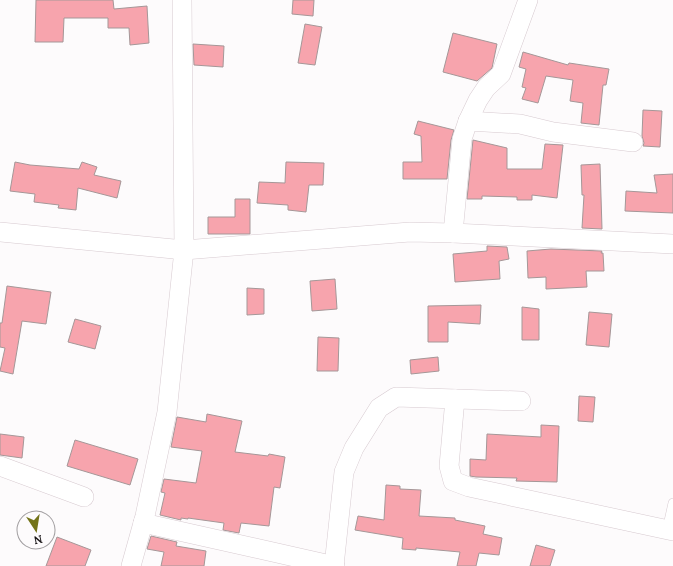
<svg xmlns="http://www.w3.org/2000/svg" width="673" height="566" font-family="Lora,serif">
<rect width="100%" height="100%" fill="#fdfbfc"/>
<!-- building -->
<g fill="#f7a4ad" stroke="#a59798">
<path d="M36,0H113L114,9L147,6L149,43L130,45L129,28H108V18H64L63,42H35Z"/>
<path d="M293,0H314L313,16L292,14Z"/>
<path d="M305,24L322,27L315,65L298,63Z"/>
<path d="M453,33L497,44L492,68L477,81L443,72Z"/>
<path d="M193,44L224,46L223,67L194,65Z"/>
<path d="M523,52L568,65L569,63L609,69L606,85H603L599,125L581,123L583,103L570,101L573,80L546,76L538,103L522,99L526,88L522,87L526,69L519,67Z"/>
<path d="M643,110L662,111L660,147L643,146L644,143L642,136Z"/>
<path d="M418,121L454,130L451,140L447,179H403V162H422L421,136L414,134Z"/>
<path d="M473,140L507,148V169H542L545,144L563,145L557,198L532,195V200H517V197L482,196V199H467Z"/>
<path d="M15,162L30,165L79,169L82,162L97,167L94,175L121,181L117,198L78,188L76,210L58,208L59,205L34,202L35,194L10,191Z"/>
<path d="M286,162L324,163L323,185H309L306,212L288,210V205L257,203L259,182L285,183Z"/>
<path d="M600,164L602,229L582,228L584,195H582L581,165Z"/>
<path d="M673,174V213L625,211L626,191L657,193L654,175Z"/>
<path d="M235,199H250V234H208V217H235Z"/>
<path d="M487,246L507,247L509,259L499,261L500,279L455,282L453,254L487,251Z"/>
<path d="M551,249L602,251L601,253H603L604,271H586L587,287L546,289V277L528,278L527,251Z"/>
<path d="M335,279L337,309L312,311L310,281Z"/>
<path d="M7,286L51,292L46,324L22,321L13,374L0,371L5,348L0,347V323H2Z"/>
<path d="M247,288L264,289V314L247,315Z"/>
<path d="M481,305L480,324L448,322V342H428V306Z"/>
<path d="M522,307L539,309V340H522Z"/>
<path d="M589,312L612,314L609,347L586,345Z"/>
<path d="M75,319L101,326L95,349L68,342Z"/>
<path d="M318,337L339,338L338,371H317Z"/>
<path d="M438,357L439,371L411,374L410,360Z"/>
<path d="M579,396L595,397L593,422L578,421Z"/>
<path d="M207,414L242,421L235,452L268,456L269,454L285,457L280,488L274,487L269,526L241,523L239,533L223,530L224,523L188,518V519L181,518V520L160,515L165,493L161,492L164,479L196,483L202,451L171,447L177,417L206,422Z"/>
<path d="M541,425L559,426L557,482L516,481L517,478L476,477L470,476V459L486,460L487,434L541,437Z"/>
<path d="M0,434L24,437L22,458L0,455Z"/>
<path d="M75,440L138,459L130,485L67,466Z"/>
<path d="M386,485L400,486V489L421,490L419,516L455,518V520L485,526L483,534L502,538L499,555L479,553L476,566H457L460,552L416,548V550L402,549L403,538L355,530L358,516L384,520Z"/>
<path d="M151,536L177,542L176,546L206,551L204,566H161L164,552L147,549Z"/>
<path d="M57,537L91,550L85,566H46Z"/>
<path d="M536,545L555,550L550,566H530Z"/>
</g>
<g fill="none" stroke-linecap="round" stroke-linejoin="round">
<defs>
<path id="lane" d="M667,530L673,503"/>
<g id="street">
<path d="M468,121L520,124L553,132L633,142"/>
<path d="M0,232L184,250L410,232L453,233L673,244"/>
<path d="M453,233L462,139L468,121L478,100L486,88L501,74L528,0"/>
<path d="M455,399L449,466L453,481L469,487L673,531"/>
<path d="M0,466L84,497"/>
<path d="M143,523L335,566"/>
<path d="M131,566L145,516L167,412L184,250L182,0"/>
<path d="M334,566L344,472L354,448L379,408L396,397L521,401"/>
</g>
</defs>
<!-- lane casing -->
<use href="#lane" stroke="#d7cad0" stroke-width="10"/>
<!-- street casing -->
<use href="#street" stroke="#d7cad0" stroke-width="20"/>
<!-- lane -->
<use href="#lane" stroke="#fff" stroke-width="9"/>
<!-- street -->
<use href="#street" stroke="#fff" stroke-width="19"/>
</g>
<!-- north arrow -->
<g transform="translate(36 530) rotate(168)"><circle r="19" fill="#fdfbfc" stroke="#a19ea0"/>
<path d="M0-3L7 15L0 10L-7 15Z" fill="#737318"/>
<text y="-6" font-size="11" font-weight="bold" text-anchor="middle" fill="#171315">N</text>
</g>
</svg>
